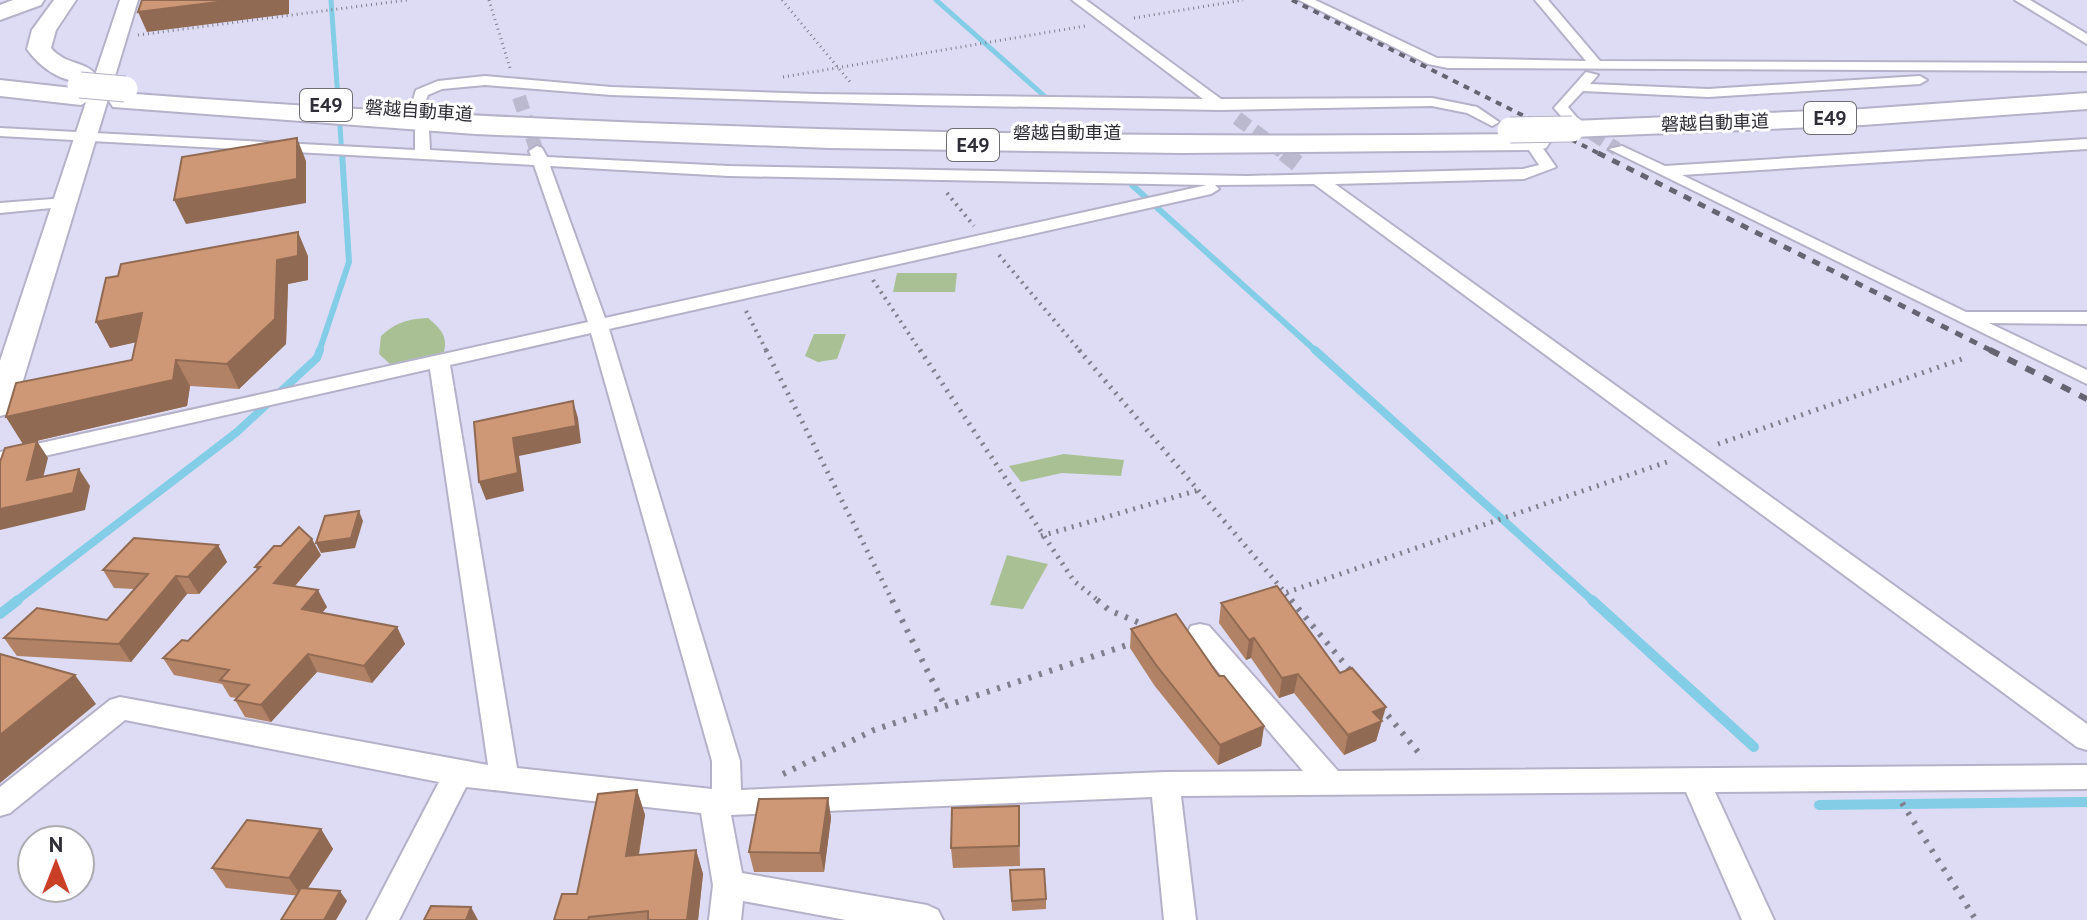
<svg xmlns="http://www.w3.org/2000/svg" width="2087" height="920" font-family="'PT Sans','Noto Sans JP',sans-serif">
<rect width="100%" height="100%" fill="#dedcf4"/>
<!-- green -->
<g fill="#a9c095">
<path d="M897,273H957L955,292H893Z"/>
<path d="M428,318C440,328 448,336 444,352L390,364L379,354L381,336C396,322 408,319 428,318Z"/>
<path d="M814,334H846L837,359L818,362L805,356Z"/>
<path d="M1064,454L1124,460L1121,476L1062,473L1021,482L1009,466Z"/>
<path d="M1007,555L1048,564L1023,609L990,605Z"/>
</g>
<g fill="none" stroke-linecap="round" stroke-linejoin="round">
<!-- stream-far3 -->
<g stroke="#83cde6" stroke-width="5">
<path d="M331,0L342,155"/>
<path d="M936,0L1050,101"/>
</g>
<!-- stream-far2 -->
<g stroke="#83cde6" stroke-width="6">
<path d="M1132,185L1317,352"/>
<path d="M319,352L349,262L342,153"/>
</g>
<!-- stream-far1 -->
<g stroke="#83cde6" stroke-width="8">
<path d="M1315,350L1594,602"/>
<path d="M15,602L237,432L317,358L320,350"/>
</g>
<!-- stream -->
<g stroke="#83cde6" stroke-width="10">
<path d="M1592,600L1754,747"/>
<path d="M0,614L18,600"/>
<path d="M1819,805L2087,802"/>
</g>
<!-- street-tunnel-far1 -->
<g stroke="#bbb9ce" stroke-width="14" stroke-dasharray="14 7" stroke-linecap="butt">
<path d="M519,97L536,149"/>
<path d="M420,100L422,130"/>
<path d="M1237,118L1287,155"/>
<path d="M1574,122L1617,149"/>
</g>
<!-- street-tunnel -->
<path stroke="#bbb9ce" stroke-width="17" stroke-dasharray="17 9" stroke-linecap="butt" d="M1284,153L1298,164"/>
<defs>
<g id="street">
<path d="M1072,0H1086L1221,99L1432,98L1477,107L1499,122L1492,126L1467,113L1432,106L1221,110L919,105L611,95L485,85L442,89L428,95L425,103L420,104L413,100L416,90L438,81L485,76L611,87L816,94L1203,99Z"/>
<path d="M1299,0H1315L1437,58L1586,61L1535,0H1548L1600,61L2087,63V71L1448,68L1428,64Z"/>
<path d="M2015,0H2030L2087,34V44Z"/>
<path d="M1586,72L1598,75L1590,84L1708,89L1920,76L1927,80L1920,84L1708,97L1583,91L1568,107L1579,120L1567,123L1554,108Z"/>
<path d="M422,126L429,130L430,150L531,156L529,151L537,146L542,148L547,157L729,166L1247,176L1523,169L1539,165L1529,150L1542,147L1556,167L1524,179L1335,184L2087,724V750L2077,747L1314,184L1215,185L1219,189L1211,194L609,329L740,761L741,790L1165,772L1303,771L1191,640L1187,633L1191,626L1200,624L1209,626L1338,771L2087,765V789L1715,792L1774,920H1742L1686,792L1181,796L1196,920H1164L1152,797L731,815L742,873L927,905L938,910L943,920H846L743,901L741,920H709L713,885L701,813L466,787L399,920H367L439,782L125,720L10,813L0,816V787L110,700L120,697L488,765L430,369L0,466V452L588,322L534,165L0,136V128L415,150V130ZM550,166L729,176L1207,185L605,318ZM591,333L712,761V789L517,768L450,365Z"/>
<path d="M2087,139V149L1682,175L1966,312H2087V324L1989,323L2087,370V384L1609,149L1622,146L1665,166Z"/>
<path d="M66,198L72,200V206L0,213V203Z"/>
</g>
<path id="secondary" d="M120,0H138L15,407L11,413L0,416V361Z"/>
<g id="highway">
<path d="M13,0H44L41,5L0,20V5Z"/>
<path d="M54,0H76L56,30L51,48C65,65 86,61 96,75L93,80C67,87 41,69 27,49L32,30Z"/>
<path d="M0,80L81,89L94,97L81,105L0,96Z"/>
<path d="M122,93C593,129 1064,140 1536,134L1546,136L1550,142L1546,148L1536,150L1182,153L829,148L475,134L113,107L109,101L113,95Z"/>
<path d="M2087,93V109L1863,125L1572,137L1562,135L1558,129L1562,123L1572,121L1863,109Z"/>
</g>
</defs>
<!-- street casing -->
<use href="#street" stroke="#b4b1c8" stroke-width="4"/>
<!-- secondary casing -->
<use href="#secondary" stroke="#b4b1c8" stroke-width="4"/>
<!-- highway casing -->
<use href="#highway" stroke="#b4b1c8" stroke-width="4"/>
<!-- path-far3 -->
<g stroke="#807f8f" stroke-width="3" stroke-dasharray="1 4" stroke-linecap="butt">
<path d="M489,0L510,68"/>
<path d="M782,0L850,82"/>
<path d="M1134,18L1243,0"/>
<path d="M138,35L407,0"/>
<path d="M783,77L1085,26"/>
</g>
<!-- path-far2 -->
<g stroke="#807f8f" stroke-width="4" stroke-dasharray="2 5" stroke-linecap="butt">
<path d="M947,193L974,226"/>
<path d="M999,255L1081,352"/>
<path d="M873,280L921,352"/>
<path d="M746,311L767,352"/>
</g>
<!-- path-far1 -->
<g stroke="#807f8f" stroke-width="5" stroke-dasharray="2 6" stroke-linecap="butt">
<path d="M766,350L893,602"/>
<path d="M920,350L1074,581L1100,602"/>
<path d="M1079,350L1293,602"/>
<path d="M1718,444L1962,359"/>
<path d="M1041,536L1199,490"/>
<path d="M1279,595L1670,461"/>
</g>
<!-- path -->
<g stroke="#807f8f" stroke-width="6" stroke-dasharray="3 8" stroke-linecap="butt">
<path d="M892,600L945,706"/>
<path d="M1097,600L1109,610L1149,627"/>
<path d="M1291,600L1354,675"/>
<path d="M1381,707L1423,758"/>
<path d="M783,774L874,730L1136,642"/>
<path d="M1902,803L1976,920"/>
</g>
<!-- street -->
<use href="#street" fill="#fff" fill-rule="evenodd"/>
<!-- secondary -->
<use href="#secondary" fill="#fff" fill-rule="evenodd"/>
<!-- highway -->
<use href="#highway" fill="#fff" fill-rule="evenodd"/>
<!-- rail-far2 -->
<path stroke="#666472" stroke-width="4" stroke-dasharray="6 6" stroke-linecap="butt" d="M1292,0L1602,155"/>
<!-- rail-far1 -->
<path stroke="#666472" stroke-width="5" stroke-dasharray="8 8" stroke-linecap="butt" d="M1598,153L1994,352"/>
<!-- rail -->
<path stroke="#666472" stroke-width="6" stroke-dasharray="10 10" stroke-linecap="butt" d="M1990,350L2087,399"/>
<defs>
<g id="highway-bridge">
<path d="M80,85L125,89"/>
<path d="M1510,130L1572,129"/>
</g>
</defs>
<!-- highway-bridge casing -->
<use href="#highway-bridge" stroke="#b4b1c8" stroke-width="27" stroke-linecap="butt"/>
<!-- highway-bridge -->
<use href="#highway-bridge" stroke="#fff" stroke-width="25"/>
</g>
<!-- wall -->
<g fill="#b18265">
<path d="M308,256V280L288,284L286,344L239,389L190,386L187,406L23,444L6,417L132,360L136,342L110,348Z"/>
<path d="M218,545L227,562L199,594H187L131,662L17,656L4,638L107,620L134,589L114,588L103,570Z"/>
<path d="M321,555L294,587L327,607L322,613L397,627L405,644L372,683L317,672L271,722L245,717L235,700L237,698L230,697L222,684L174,675L163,658L188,641L257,570L255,567Z"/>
<path d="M1221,603L1340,673L1381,727H1380L1376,741L1344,755L1294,693L1279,698L1251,658L1246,660L1219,623Z"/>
<path d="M1131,629L1219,676L1264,726L1261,746L1218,765L1154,685L1130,648Z"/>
<path d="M637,790L645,815L639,855L696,850L703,874L698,920H554L577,894Z"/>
<path d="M828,798L831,818L824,872H754L749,852Z"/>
<path d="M1019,806L1020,866L953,868L951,848Z"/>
<path d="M321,829L333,849L308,888L347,901L226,888L212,868Z"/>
<path d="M1010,870L1046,899V909L1012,911Z"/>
</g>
<!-- shaded-wall -->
<g fill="#906a53">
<path d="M234,0H289V14L147,32L138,12Z"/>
<path d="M297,138L306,161V203L186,224L174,200Z"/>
<path d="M298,232L308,256V280L288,284L286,344L239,389L227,364L277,260Z"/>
<path d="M142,313L155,338L110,348L96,322Z"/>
<path d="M176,360L190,386L187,406L23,444L6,417Z"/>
<path d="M573,401L578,418L581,443L519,456L524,491L486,500L479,482L513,438Z"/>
<path d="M37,441L48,458L38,498L27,480Z"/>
<path d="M79,469L90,486L85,510L0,530V509Z"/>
<path d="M359,511L363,521L355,548L321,553L316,543Z"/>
<path d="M312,539L321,555L283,600L274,583Z"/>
<path d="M218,545L227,562L199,594L188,577Z"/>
<path d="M176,576L187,594L131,662L119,644Z"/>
<path d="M318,590L327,607L311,626L302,609Z"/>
<path d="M397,627L405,644L372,683L364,666Z"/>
<path d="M1254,638L1251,658L1246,660L1249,640Z"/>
<path d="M308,654L317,672L271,722L261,705Z"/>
<path d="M1298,674L1294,693L1279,698L1282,678Z"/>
<path d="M75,675L96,704L0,783V735Z"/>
<path d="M1386,707L1376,741L1344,755L1348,735L1373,712Z"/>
<path d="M1264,726L1261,746L1218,765L1220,745Z"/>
<path d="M637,790L645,815L634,881L626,856Z"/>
<path d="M828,798L831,818L824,872L820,853Z"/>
<path d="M321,829L333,849L302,897L289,878Z"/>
<path d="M696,850L703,874L698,920H687Z"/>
<path d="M340,891L347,901L336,920H324Z"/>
<path d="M471,907L478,920H466Z"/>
</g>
<!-- building -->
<g fill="#ce9776" stroke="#906a53" stroke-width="2">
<path d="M142,0H234L138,12Z"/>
<path d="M297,138V179L174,200L182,157Z"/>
<path d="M298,232V256L277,260L275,319L227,364L176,360L173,380L6,417L16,383L132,360L142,313L96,322L106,278L118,276L121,264Z"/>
<path d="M573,401L576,426L513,438L518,473L479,482L474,422Z"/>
<path d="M37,441L27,480L79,469L73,493L0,509V462L5,448Z"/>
<path d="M359,511L351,538L316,543L325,516Z"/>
<path d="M299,527L312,539L274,583L318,590L302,609L397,627L364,666L308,654L261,705L235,700L249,685L220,680L229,670L163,658L182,640L188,641L260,567H255L274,546H281Z"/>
<path d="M134,538L218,545L188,577L176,576L119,644L4,638L37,608L107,620L148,574L103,570Z"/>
<path d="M1277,586L1340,673L1352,668L1386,707L1373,712L1382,721L1348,735L1298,674L1282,678L1254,638L1249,640L1221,603Z"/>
<path d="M1176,614L1219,676H1224L1264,726L1220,745L1156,665L1131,629Z"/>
<path d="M0,654L75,675L0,735Z"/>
<path d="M637,790L626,856L696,850L687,920H648V911L589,917L588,920H554L562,894H577L598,794Z"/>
<path d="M828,798L820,853L749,852L759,799Z"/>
<path d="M1019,806V846L951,848L952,808Z"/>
<path d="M247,820L321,829L289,878L212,868Z"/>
<path d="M1044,869L1046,899L1012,901L1010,870Z"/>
<path d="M301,888L340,891L324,920H281Z"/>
<path d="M431,906L471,907L466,920H424Z"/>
</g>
<g text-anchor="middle" stroke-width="6" stroke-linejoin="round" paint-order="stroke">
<!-- far-street labels -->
<g font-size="18" fill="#2f2e37" stroke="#fff">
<text transform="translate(419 111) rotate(4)" y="6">磐越自動車道</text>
<text transform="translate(1715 123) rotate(-2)" y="6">磐越自動車道</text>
<text x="1067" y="139">磐越自動車道</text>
</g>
<!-- shield labels -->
<g fill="#fff" stroke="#6d6d73" stroke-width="2">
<rect x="300" y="89" width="52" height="32" rx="6"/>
<rect x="1804" y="102" width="52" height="32" rx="6"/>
<rect x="947" y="129" width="52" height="32" rx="6"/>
</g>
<g font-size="20" font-weight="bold" fill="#2f2e37">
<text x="326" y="112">E49</text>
<text x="1830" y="125">E49</text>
<text x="973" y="152">E49</text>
</g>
</g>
<!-- north arrow -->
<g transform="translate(56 864)"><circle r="38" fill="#ffffff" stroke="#acabaf" stroke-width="2"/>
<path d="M0-6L14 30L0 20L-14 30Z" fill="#ca3f26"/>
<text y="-12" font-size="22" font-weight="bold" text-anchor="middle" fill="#2f2e37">N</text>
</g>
</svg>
